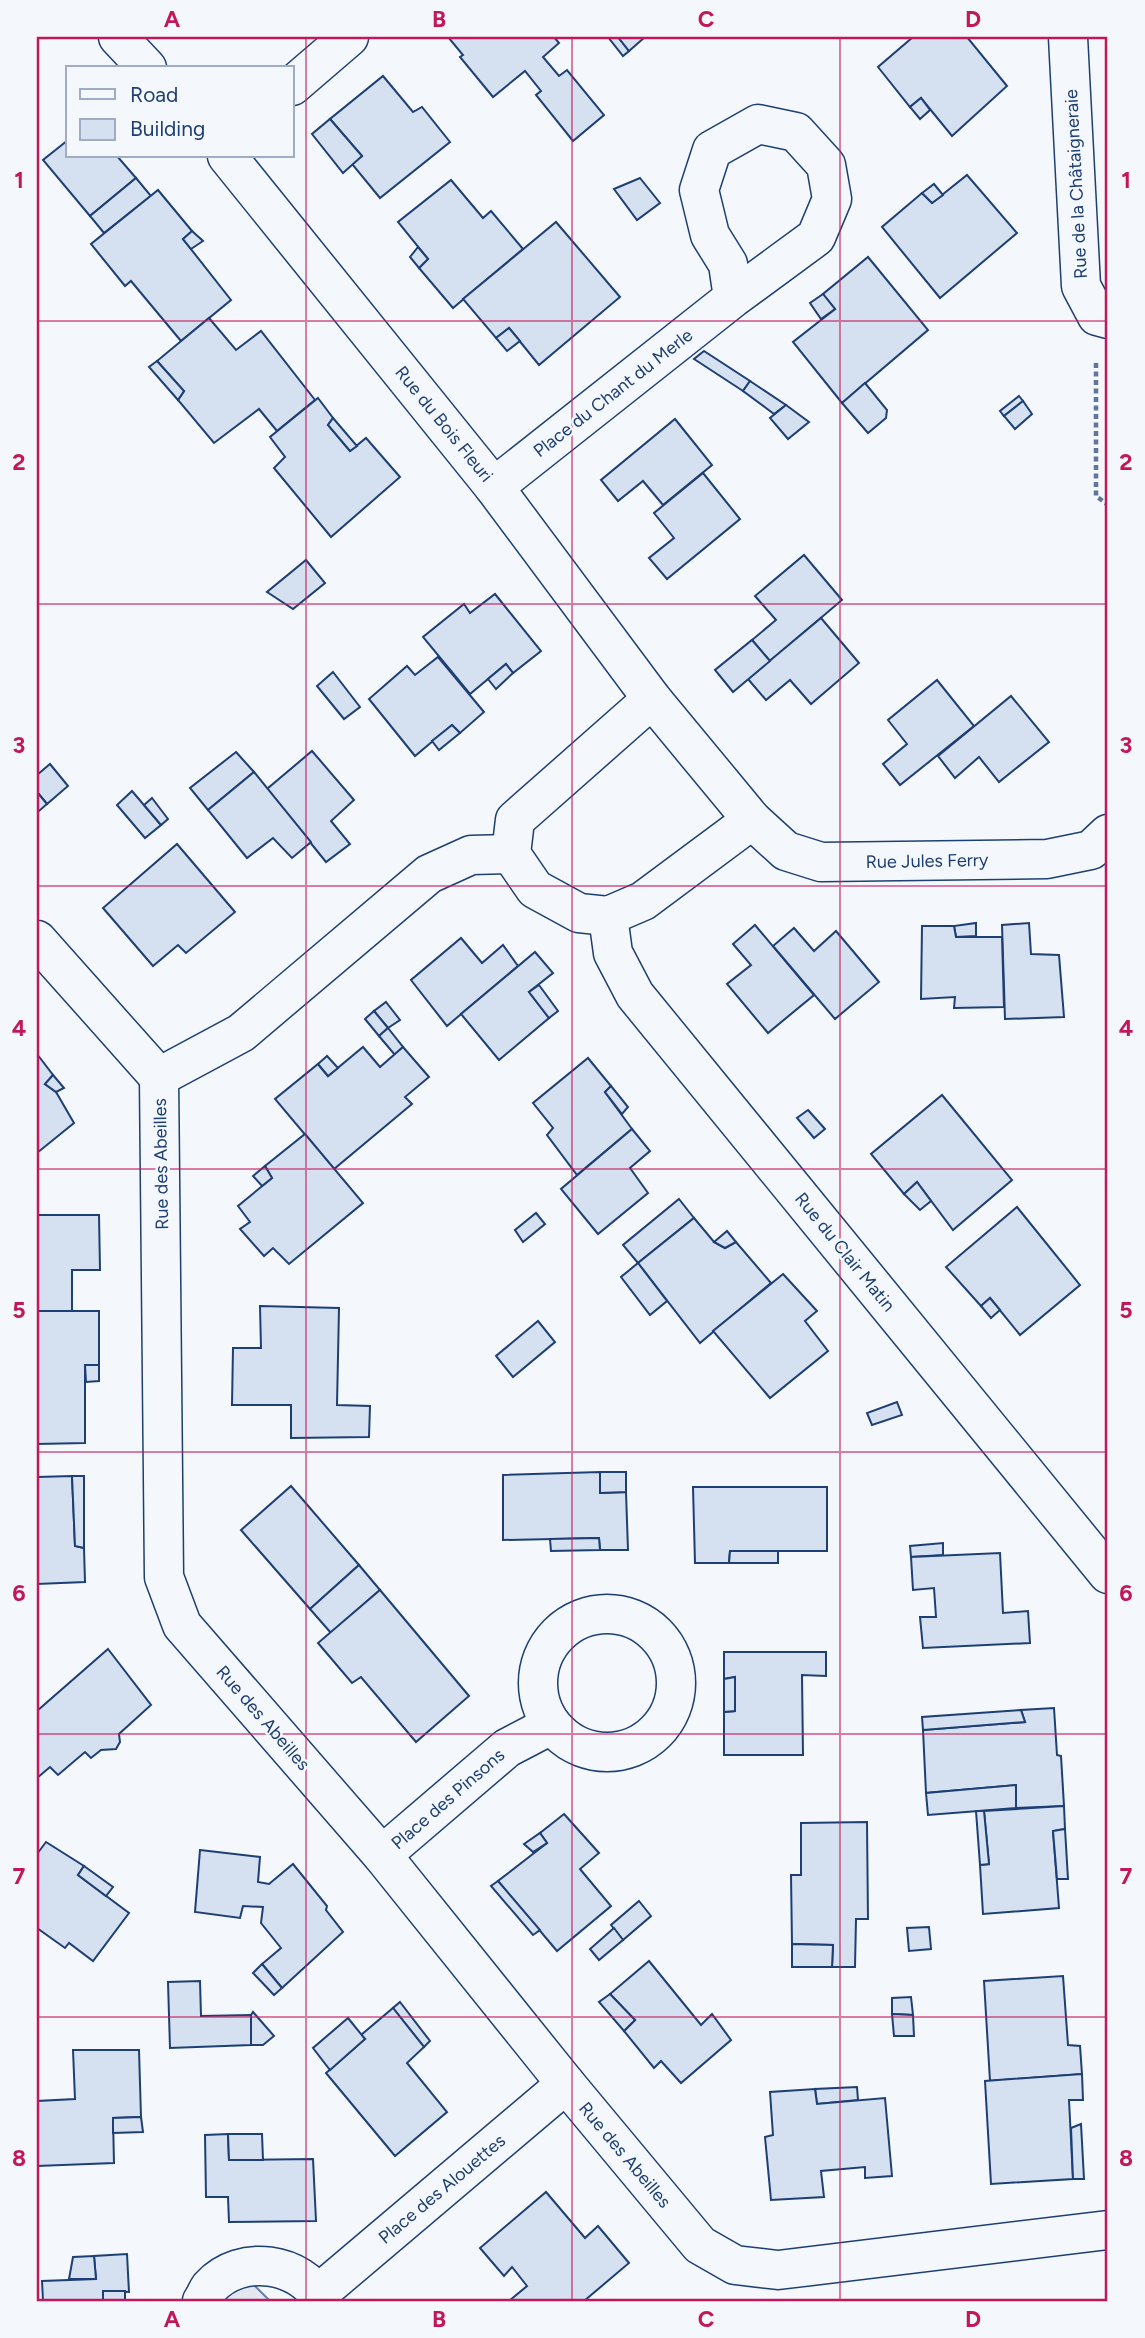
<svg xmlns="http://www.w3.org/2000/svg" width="1145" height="2338" font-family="Figtree,sans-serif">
<rect width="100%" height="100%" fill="#f4f7fb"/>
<!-- parking -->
<path fill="#e3e8f0" stroke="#687fa3" stroke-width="2" d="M239,2270L270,2301H202Z"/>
<!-- building -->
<g fill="#d5e0f0" stroke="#1d3f73" stroke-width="2">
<path d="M448,37H554L559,43L543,57L559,76L567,70L604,115L573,141L536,95L541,91L525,71L493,97L460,57L463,55Z"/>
<path d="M608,37H618L629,51L623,56Z"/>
<path d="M618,37H645L629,51Z"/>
<path d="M913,37H967L1007,86L952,136L921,98L910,107L878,67Z"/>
<path d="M383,76L413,112L422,107L450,142L380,198L352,164L362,156L330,119Z"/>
<path d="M921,98L930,110L920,119L910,107Z"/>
<path d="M330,119L362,156L343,173L312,134Z"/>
<path d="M68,140V156H117L136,178L90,216L43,160Z"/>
<path d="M967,175L1017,233L940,298L882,227L922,193L932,203Z"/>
<path d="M136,178L151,196L104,233L90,216Z"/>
<path d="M640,178L660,203L637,220L614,189Z"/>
<path d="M451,180L483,218L491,211L523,249L453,308L419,268L428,259L398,222Z"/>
<path d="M934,184L943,195L932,203L922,193Z"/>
<path d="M158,190L192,231L183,239L231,300L181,341L131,281L125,286L91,244Z"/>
<path d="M556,222L620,297L539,365L509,328L496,338L463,299Z"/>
<path d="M192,231L203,241L191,249L183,239Z"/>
<path d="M418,247L428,259L419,268L410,257Z"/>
<path d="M868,257L928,330L842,403L793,342L835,309L823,294Z"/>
<path d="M823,294L835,309L821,319L810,303Z"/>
<path d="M209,318L236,350L261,331L315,400L277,431L259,409L214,443L178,400L184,391L157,361Z"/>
<path d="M509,328L520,341L507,351L496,338Z"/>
<path d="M704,351L750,381L743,391L694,359Z"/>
<path d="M157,361L184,391L178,400L149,367Z"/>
<path d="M750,381L786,405L774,414L743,391Z"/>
<path d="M865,383L887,410L886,418L868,433L842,403Z"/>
<path d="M1019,396L1023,401L1004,416L1000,411Z"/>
<path d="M318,398L333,418L328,425L350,451L366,438L400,477L331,537L274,468L285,457L270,437Z"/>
<path d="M1023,401L1032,414L1015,429L1004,416Z"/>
<path d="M786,405L809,422L788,439L770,418Z"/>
<path d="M333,418L357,446L350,451L328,425Z"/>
<path d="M675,419L712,465L663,505L643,481L618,501L601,480Z"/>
<path d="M703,473L740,519L667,579L649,558L674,538L654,513Z"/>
<path d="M804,555L842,600L770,661L752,640L776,620L755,596Z"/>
<path d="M306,560L325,583L293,609L267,592Z"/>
<path d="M495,594L541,651L513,673L506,664L470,694L423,637L464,604L470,613Z"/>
<path d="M821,618L859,663L811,704L790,680L766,700L748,679Z"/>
<path d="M752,640L770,661L733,692L715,670Z"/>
<path d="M438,657L484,712L460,733L452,725L415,756L369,699L407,666L415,675Z"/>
<path d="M506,664L513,673L496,689L488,679Z"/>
<path d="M333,672L360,707L344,719L317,686Z"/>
<path d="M937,680L974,726L900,785L883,764L907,744L888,720Z"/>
<path d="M1011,696L1049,742L999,782L979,757L955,778L938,756Z"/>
<path d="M452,725L460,733L439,750L432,741Z"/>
<path d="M312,751L354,800L331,821L350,844L326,862L267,789Z"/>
<path d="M236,752L254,772L208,810L190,788Z"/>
<path d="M50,764L68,786L47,804L37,792V775Z"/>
<path d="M254,772L311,842L292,858L273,838L247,858L208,810Z"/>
<path d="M132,791L161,825L145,838L117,805Z"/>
<path d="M37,792L47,804L39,811L37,809Z"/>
<path d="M152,798L168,819L161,825L144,805Z"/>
<path d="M177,844L235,912L186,953L178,945L153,966L103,908Z"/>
<path d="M976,923V936L956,937L954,926Z"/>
<path d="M1029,923L1031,954L1059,955L1064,1017L1005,1019L1002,925Z"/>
<path d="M755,925L814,995L768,1033L727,984L751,965L733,944Z"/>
<path d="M922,926H954L956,937H1002L1004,1007L954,1008L955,997L921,999Z"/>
<path d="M794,928L814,951L836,931L879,982L835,1019L773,946Z"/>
<path d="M461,938L482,963L503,945L518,966L447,1026L411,980Z"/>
<path d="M535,952L553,973L529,992L549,1018L499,1060L461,1014Z"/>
<path d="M539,985L558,1011L549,1018L529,992Z"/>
<path d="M386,1002L400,1020L388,1028L374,1011Z"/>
<path d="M374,1011L388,1028L379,1036L365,1019Z"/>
<path d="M388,1028L403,1047L395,1055L379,1036Z"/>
<path d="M363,1047L380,1067L403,1047L429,1077L405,1097L412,1104L334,1169L275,1099L318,1064L328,1076Z"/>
<path d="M37,1054L53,1075L45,1084L56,1092L74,1123L37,1153Z"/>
<path d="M327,1056L338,1068L328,1076L318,1064Z"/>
<path d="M588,1058L611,1086L605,1092L632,1129L577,1175L547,1135L553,1128L533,1103Z"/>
<path d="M53,1075L64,1088L56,1092L45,1084Z"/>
<path d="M611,1086L628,1107L622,1114L605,1092Z"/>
<path d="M942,1095L1012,1180L953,1230L917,1182L904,1194L871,1154Z"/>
<path d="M808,1110L825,1129L814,1138L797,1118Z"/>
<path d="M632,1129L650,1151L630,1168L648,1193L598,1234L561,1189Z"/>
<path d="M305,1134L363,1203L289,1264L273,1248L264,1256L240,1229L250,1222L238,1206L272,1178L265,1166Z"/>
<path d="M265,1166L272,1178L262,1186L253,1176Z"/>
<path d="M917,1182L931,1201L920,1210L904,1194Z"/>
<path d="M679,1199L694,1218L638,1263L623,1245Z"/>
<path d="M1017,1207L1080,1285L1020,1335L990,1298L981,1306L946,1267Z"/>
<path d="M536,1213L545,1224L523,1242L515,1230Z"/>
<path d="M37,1215H99L100,1270H72V1311H37Z"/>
<path d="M694,1218L714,1242L725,1248L736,1242L771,1283L700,1343L638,1263Z"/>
<path d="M727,1231L736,1242L725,1248L714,1242Z"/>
<path d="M638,1263L667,1301L650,1315L621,1277Z"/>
<path d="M783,1274L817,1311L805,1321L828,1351L770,1398L713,1331Z"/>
<path d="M990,1298L1000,1310L991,1318L981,1306Z"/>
<path d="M260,1306L339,1308L337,1405L370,1406L369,1437L291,1438V1405H232L233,1348H261Z"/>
<path d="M37,1311H99V1365H85V1443L37,1444Z"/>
<path d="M538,1321L555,1342L513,1377L496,1356Z"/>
<path d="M85,1365H99V1381L86,1382Z"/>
<path d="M897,1402L902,1415L872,1425L867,1413Z"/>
<path d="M600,1472V1493L626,1492L628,1550H600L599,1538L503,1540V1475Z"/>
<path d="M600,1472H626V1492L600,1493Z"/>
<path d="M72,1476L75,1546L84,1548L85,1582L37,1584V1477Z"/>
<path d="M72,1476H84V1548L75,1546Z"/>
<path d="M291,1486L359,1565L310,1609L241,1530Z"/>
<path d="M693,1487H827V1551H730L729,1563H695Z"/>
<path d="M599,1538L600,1550L551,1551L550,1539Z"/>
<path d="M943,1543V1555L911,1557L910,1546Z"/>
<path d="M730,1551H778V1563H729Z"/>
<path d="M1000,1553L1003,1613L1028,1611L1030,1643L923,1648L920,1617H936L934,1588L913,1590L911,1557Z"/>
<path d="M359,1565L380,1590L331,1633L310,1609Z"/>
<path d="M380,1590L469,1696L416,1742L361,1677L352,1683L318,1643Z"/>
<path d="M108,1649L151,1705L119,1734L120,1742L116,1749L101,1750L91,1758L85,1752L58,1775L50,1767L37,1778V1711Z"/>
<path d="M724,1652H826V1676L802,1675L803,1755H724V1712L735,1711V1677L724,1679Z"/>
<path d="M735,1677V1711L724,1712V1679Z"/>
<path d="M1054,1708L1057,1755L1061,1756L1064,1806L1016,1808V1785L926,1793L923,1730L1025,1722L1021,1710Z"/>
<path d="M1021,1710L1025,1722L923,1730L922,1717Z"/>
<path d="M1016,1785V1808L928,1815L926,1793Z"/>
<path d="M1064,1806L1065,1829L1053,1831L1059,1908L983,1914L980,1865L989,1864L984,1811Z"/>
<path d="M976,1811H984L989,1864L980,1865Z"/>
<path d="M564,1814L599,1853L580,1869L611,1906L557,1951L498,1881L547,1843L540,1833Z"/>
<path d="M867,1822L868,1919H856L855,1967H832L833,1945L792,1944L791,1875H801V1823Z"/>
<path d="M1065,1829L1068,1879H1057L1053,1831Z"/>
<path d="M540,1833L547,1843L533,1852L524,1844Z"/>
<path d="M46,1842L84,1866L78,1875L129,1913L93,1961L69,1943L65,1948L37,1928V1854Z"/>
<path d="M200,1850L260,1857L258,1882L269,1884L293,1864L327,1906L326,1910L343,1932L282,1988L262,1964L281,1948L261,1923L263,1907L243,1906L240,1918L195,1912Z"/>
<path d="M84,1866L113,1887L106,1896L78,1875Z"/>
<path d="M498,1881L540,1930L533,1935L491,1886Z"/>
<path d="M639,1901L651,1916L623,1940L611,1925Z"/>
<path d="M929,1927L931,1949L909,1951L907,1928Z"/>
<path d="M614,1928L623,1940L599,1960L590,1949Z"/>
<path d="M792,1944L833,1945L832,1967H792Z"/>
<path d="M649,1961L701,2025L712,2014L731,2040L681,2083L661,2061L654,2068L624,2031L635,2020L610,1994Z"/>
<path d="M262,1964L282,1988L274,1995L253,1973Z"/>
<path d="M1063,1976L1068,2045L1080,2046L1082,2074L990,2081L984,1981Z"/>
<path d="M200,1981L201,2016L251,2015V2045L170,2048L168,1982Z"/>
<path d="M610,1994L635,2020L624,2031L599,2002Z"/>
<path d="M911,1997L913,2015L892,2014V1998Z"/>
<path d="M400,2002L430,2041L424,2047L393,2008Z"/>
<path d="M393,2008L424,2047L407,2063L447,2112L395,2156L326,2073L365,2039L361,2035Z"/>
<path d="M253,2012L274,2036L263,2045H251V2015Z"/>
<path d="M892,2014L913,2015L914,2036H894Z"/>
<path d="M348,2018L365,2039L330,2070L313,2048Z"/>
<path d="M73,2050H139L141,2117L113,2118L114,2163L37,2166V2101L75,2099Z"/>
<path d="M1082,2074L1083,2100H1069L1073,2179L991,2184L985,2081Z"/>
<path d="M857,2087L858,2100L817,2104L815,2089Z"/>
<path d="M815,2089L817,2104L885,2098L892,2176L865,2178V2167L821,2171L824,2197L771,2200L765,2137L773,2135L770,2092Z"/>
<path d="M141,2117L143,2132L113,2133V2118Z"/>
<path d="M1081,2124L1084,2179H1073L1071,2128Z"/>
<path d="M228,2134L229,2160L313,2159L316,2221L229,2222L228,2197H206L205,2135Z"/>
<path d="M228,2134H262L263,2160H229Z"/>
<path d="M546,2192L585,2238L598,2226L629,2263L584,2301H509L527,2286L512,2267L504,2276L480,2248Z"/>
<path d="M127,2254L129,2292L103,2291V2301H43L42,2281L96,2279L94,2256Z"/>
<path d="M94,2256L96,2279H69L73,2257Z"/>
<rect x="103" y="2291" width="22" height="10"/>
</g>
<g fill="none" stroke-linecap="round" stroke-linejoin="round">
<defs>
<g id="minor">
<path d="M118,37L147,68"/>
<path d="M1068,37L1081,286L1097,316L1108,319"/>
<path d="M292,86L349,37"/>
<path d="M227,156L494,487L652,699L752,820L786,851L821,862L1047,859L1091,850L1108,834"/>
<path d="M494,487L733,298L816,237L832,199L826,165L796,132L758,124L712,150L699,190L710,235L728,264L733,298"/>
<path d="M652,699L515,820L511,854L535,889L579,913L608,916L643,901L752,820"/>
<path d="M511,854L471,855L429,874L241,1033L159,1077L164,1577L182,1625L382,1855L566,2084L700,2245L735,2265L778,2270L1108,2230"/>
<path d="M608,916L613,953L635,995L1108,1574"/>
<path d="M37,940L159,1077"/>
<circle cx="607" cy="1683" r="69"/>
<path d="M382,1855L507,1748L551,1725"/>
<path d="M318,2294L566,2084"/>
<path d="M202,2301C205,2297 207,2291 210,2287C241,2253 301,2262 322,2301"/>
</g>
</defs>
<!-- minor casing -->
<use href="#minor" stroke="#1d3f73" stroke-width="41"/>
<!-- path -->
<path stroke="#5e769c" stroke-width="4.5" stroke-dasharray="5 3.5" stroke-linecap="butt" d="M1096,363V496L1108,505"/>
<!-- minor -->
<use href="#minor" stroke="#f4f7fb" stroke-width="38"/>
</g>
<!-- grid -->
<path fill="none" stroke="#c2185b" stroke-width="2" stroke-opacity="0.55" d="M306,37V2301M572,37V2301M840,37V2301M37,321H1108M37,604H1108M37,886H1108M37,1169H1108M37,1452H1108M37,1734H1108M37,2017H1108"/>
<g text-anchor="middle" stroke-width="5" stroke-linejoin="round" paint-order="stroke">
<!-- street labels -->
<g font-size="18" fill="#1d3f73" stroke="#f4f7fb">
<text transform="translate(1076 184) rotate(-93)" y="6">Rue de la Châtaigneraie</text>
<text transform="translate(613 393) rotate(-38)" y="6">Place du Chant du Merle</text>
<text transform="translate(444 424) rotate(51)" y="6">Rue du Bois Fleuri</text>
<text transform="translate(927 861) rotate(-1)" y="6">Rue Jules Ferry</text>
<text transform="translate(161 1164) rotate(-91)" y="6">Rue des Abeilles</text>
<text transform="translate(845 1252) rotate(51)" y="6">Rue du Clair Matin</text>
<text transform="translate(263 1718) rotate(49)" y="6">Rue des Abeilles</text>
<text transform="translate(448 1799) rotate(-41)" y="6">Place des Pinsons</text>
<text transform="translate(625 2155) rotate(50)" y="6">Rue des Abeilles</text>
<text transform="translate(442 2189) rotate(-40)" y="6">Place des Alouettes</text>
</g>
</g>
<!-- border -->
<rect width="1145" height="2338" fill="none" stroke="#f4f7fb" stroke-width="77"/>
<!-- legend -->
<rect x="66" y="66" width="228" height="91" fill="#f4f7fb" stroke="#9eadc5" stroke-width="2"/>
<rect x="80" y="89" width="35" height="10" fill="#f4f7fb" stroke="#9eadc5" stroke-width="2"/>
<text x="130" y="102" font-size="21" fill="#1d3f73">Road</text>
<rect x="80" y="119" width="35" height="21" fill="#d5e0f0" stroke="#9eadc5" stroke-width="2"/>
<text x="130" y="136" font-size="21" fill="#1d3f73">Building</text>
<rect x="38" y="38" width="1068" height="2262" fill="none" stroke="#c2185b" stroke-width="2.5"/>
<g font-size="23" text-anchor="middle" font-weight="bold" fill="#c2185b">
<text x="172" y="27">A</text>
<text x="439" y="27">B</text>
<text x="706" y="27">C</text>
<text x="973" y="27">D</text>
<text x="19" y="188">1</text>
<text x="1126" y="188">1</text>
<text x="19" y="470">2</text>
<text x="1126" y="470">2</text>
<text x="19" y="753">3</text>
<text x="1126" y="753">3</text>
<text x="19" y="1036">4</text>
<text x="1126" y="1036">4</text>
<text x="19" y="1318">5</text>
<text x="1126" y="1318">5</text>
<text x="19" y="1601">6</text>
<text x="1126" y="1601">6</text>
<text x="19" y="1884">7</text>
<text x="1126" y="1884">7</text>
<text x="19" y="2166">8</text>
<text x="1126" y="2166">8</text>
<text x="172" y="2327">A</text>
<text x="439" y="2327">B</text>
<text x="706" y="2327">C</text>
<text x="973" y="2327">D</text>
</g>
</svg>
